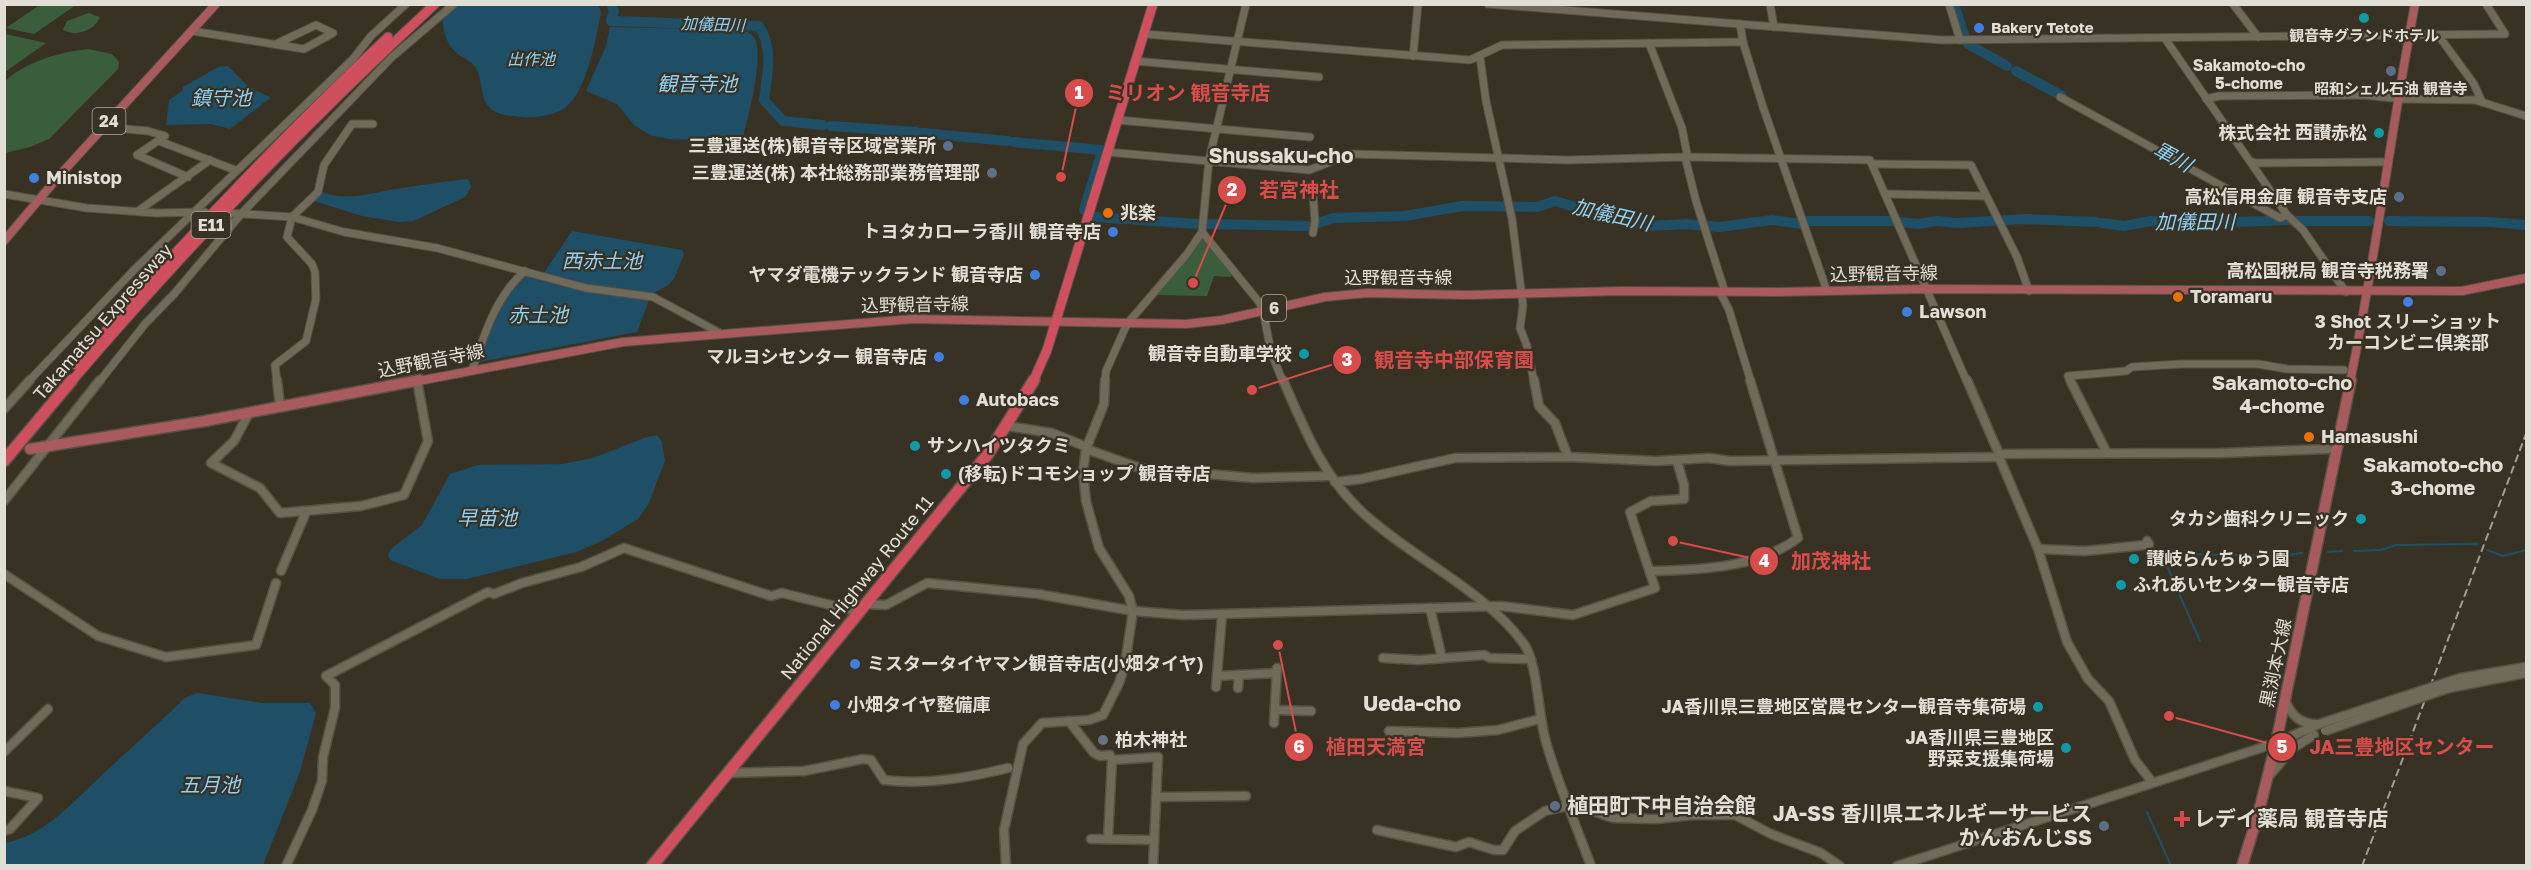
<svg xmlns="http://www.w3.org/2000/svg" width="2531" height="870" font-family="'Golos Text','Noto Sans JP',sans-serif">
<rect width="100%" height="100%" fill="#383224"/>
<!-- green -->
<g fill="#3a5e3b">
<path d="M41,4L76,5L34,34L6,28Z"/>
<path d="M89,13L100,17C95,31 75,37 63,30L67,21Z"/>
<path d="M5,34L46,43L5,72Z"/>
<path d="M88,49L112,54L119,62L118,69L49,139L30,147L5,153V81C26,62 59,52 88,49Z"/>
<path d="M1201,237L1232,272L1231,277L1214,276L1207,296L1156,295L1191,256Z"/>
</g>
<!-- water -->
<g fill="#1e4f67">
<path d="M457,4L595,5L599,7L601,12C596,38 588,84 570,103C560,115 538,118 523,117C512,116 497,116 489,107C480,97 483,80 476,68C471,61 465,59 458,54C446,45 444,32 442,18Z"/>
<path d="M610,27L740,30C745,31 753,33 755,39C764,58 748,117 743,137L737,141L668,139L650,135L634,125L617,104L586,91L606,46Z"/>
<path d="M228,66L249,87L270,97L269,99L230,129L211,124L166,125L169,100L183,90V87L218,67Z"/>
<path d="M466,179L469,180L471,187L465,197L414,221L399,222L362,216L314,201L322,192C347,202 371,193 396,189C419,185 443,182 466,179Z"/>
<path d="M572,231L682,250L684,254L674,279L668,285L652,294L585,284L544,273Z"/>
<path d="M525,274L645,298L649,300L637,332L479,362C489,332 499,293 525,274Z"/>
<path d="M657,435L662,442L665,461L648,505L638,519L602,541L576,552L467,579H440L390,560L388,554L392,548L422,525L450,474L478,465L563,464L593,458L644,438Z"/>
<path d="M197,693L262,703H310L316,713L300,772L263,865H5V843C46,835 75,800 104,773C131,748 159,723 185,698Z"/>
</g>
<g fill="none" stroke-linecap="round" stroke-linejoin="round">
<!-- stream -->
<g stroke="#1e4f67" stroke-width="2">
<path d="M2487,550L2503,556L2526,550"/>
<path d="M2354,551L2381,550L2396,545L2478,544"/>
<path d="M2328,552L2342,551"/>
<path d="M2200,641L2163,557L2170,554L2281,556L2302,553"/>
<path d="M2147,812L2171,866"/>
</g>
<!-- river -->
<g stroke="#1e4f67" stroke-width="10">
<path d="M611,4L614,11L611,21L759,26C774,49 767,75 764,100L783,121L823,125"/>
<path d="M1954,4L1965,38"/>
<path d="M1968,44L2007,66"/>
<path d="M2016,71L2062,96"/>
<path d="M831,126L916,132"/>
<path d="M922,133L1008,141"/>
<path d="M1014,142L1102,150"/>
<path d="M1084,210L1101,154"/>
<path d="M1095,217L1198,224"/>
<path d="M1806,221H1895"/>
<path d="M2296,221H2369"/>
<path d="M2389,221L2490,222L2526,225"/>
<path d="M1900,222L1918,224L1937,221L1956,223L2026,219L2096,222"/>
<path d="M2102,223L2124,226L2151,221L2193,225L2216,218L2238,222L2288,220"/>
<path d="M1206,224L1309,226"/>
<path d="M1315,224L1333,218L1405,216L1462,206L1537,207L1555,201L1589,211L1614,212L1649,226L1687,224L1719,227L1772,220L1802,224"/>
</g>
<defs>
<g id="minor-far1">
<path d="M1488,4L1942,40L2505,34L2486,4"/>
<path d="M1770,4L1774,27"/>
<path d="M1949,4L1960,40"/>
<path d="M2233,4L2258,37"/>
<path d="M1740,24L1743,42L1763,107L1827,291"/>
<path d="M192,31L304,49L333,33L316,25L276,44"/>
<path d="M1144,34L1470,60L1502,45L1743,42"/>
<path d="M2438,35L2474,84L2482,102"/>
<path d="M2166,40L2287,215L2303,230L2346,292"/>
<path d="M1649,43L1682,128L1687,154L1685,157L1696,201L1725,292"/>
<path d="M1413,56L1418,4"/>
<path d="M1480,57L1486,101L1512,219L1523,305L1520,328L1527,346L1534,382"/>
<path d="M1135,61L1319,77"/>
<path d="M2060,97L2280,218L2287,215"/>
<path d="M2206,99L2219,96L2363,95L2393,98"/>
<path d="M2403,99L2475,100L2526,116"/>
<path d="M1117,120L1310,137"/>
<path d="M104,127L148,131L165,136L137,155L188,177"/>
<path d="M159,141L235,170"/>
<path d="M1107,152L1309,170L1351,154L1568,160L1685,157L1870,160L1967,382"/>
<path d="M2250,161L2255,163L2382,162"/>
<path d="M1872,164L1971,165L2017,257L2029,291"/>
<path d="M4,194L87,208L156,213L205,212"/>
<path d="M1313,194L1315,221L1313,233"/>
<path d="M1885,194L1985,196"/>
<path d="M138,211L210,160"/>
<path d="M229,213L292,217L344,232L437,248L586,288L653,297L720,333"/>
<path d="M1202,232L1259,302L1263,310L1271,352L1283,382"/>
<path d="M1720,292L1729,310L1751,382"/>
<path d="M472,370C485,334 495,297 525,271"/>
<path d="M28,382L134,270L353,59L371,36L406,4"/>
<path d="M99,382L145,324L175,293L242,213L392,57L454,4"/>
<path d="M277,382L275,365L306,341L316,299L315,272L312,264L287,237L292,217L318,192L324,165L352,124H373"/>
<path d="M1105,382L1106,371L1127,324L1187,254L1202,232L1209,160L1246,4"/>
<path d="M2071,382L2068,376L2126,371L2132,367L2181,364H2258L2287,369L2344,370"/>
</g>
<g id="minor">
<path d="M277,380L280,406"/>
<path d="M1283,380C1304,428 1322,475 1362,512C1410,557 1486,591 1524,644C1538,664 1538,716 1546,742C1558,784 1576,825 1591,866"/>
<path d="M1534,380L1539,406L1555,423L1568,457"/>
<path d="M1967,380L1999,454"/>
<path d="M2070,380L2107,453"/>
<path d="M4,409L30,380"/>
<path d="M249,413L234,441L211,463L260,488L280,513L361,506L404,495L428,441L417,380"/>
<path d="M1007,426L1052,433L1087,447"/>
<path d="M1086,449L1140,468L1253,478L1330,476"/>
<path d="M1999,457L2038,549L2067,642L2088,679L2109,701L2135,760L2152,782"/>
<path d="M1335,482L1361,479L1455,458L1568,457L1656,461L1709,458L1730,461L1999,457V454L2221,453L2328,449"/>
<path d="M4,501L100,380"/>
<path d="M2038,549L2085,551L2145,545L2149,544L2147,541"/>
<path d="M281,571L306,512"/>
<path d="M1652,571C1699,570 1759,568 1798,538L1750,380"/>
<path d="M4,574L98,636L166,657L256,645L276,583"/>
<path d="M865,604L886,605L927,583L1038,594L1133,611L1184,615L1501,606L1573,615L1655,588L1630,512L1651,501L1684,499V485L1677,461"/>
<path d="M1430,608L1442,658"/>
<path d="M1383,658L1419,660L1484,655L1490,658L1531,659"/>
<path d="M1217,676L1276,673"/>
<path d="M1216,687L1222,615"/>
<path d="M1238,688L1239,675"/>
<path d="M2285,700C2291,715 2299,723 2315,724"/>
<path d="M1275,710L1311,711"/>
<path d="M1069,721L1094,753L1100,756L1110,755L1112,760"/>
<path d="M1274,723L1277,668"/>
<path d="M1389,731L1458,733L1498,730L1540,719"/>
<path d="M4,752L48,709"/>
<path d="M728,773L804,771L863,759L871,760L884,780C927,785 967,778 1008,768"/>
<path d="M2269,776L2293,748L2314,735"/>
<path d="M4,791L38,798L10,829L4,831"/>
<path d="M1156,797L1246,796"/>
<path d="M1377,830L1456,847L1469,842L1494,850H1503L1515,831L1545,811L1568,806L1582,807L1613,818L1656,819L1693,815H1735L1771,834L1821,853L1840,866"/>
<path d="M1091,839L1154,840"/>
<path d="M1108,839L1112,760L1158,757L1153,866"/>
<path d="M286,866L312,810L322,781L323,757L335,708V685L326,676L488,592L494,594L522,583L581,567L624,548L771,596L782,593L859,612"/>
<path d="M1006,866L1004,830L1023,744L1042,723L1089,720L1103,715L1119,683L1125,664L1133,611L1129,596L1099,548L1086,501L1083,472L1086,449L1104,404L1105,380"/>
<path d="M1897,866L2276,743L2319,724"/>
</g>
<g id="major-far1">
<path d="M4,241L59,176L216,4"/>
<path d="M413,382L623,342L913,319L1186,324L1222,320L1325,297L1367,293L1467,295L1622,291L1777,292L1926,289L2462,291L2526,278"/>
<path d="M2350,382C2376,257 2391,130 2415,4"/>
</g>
<g id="major">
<path d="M30,449L205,421L420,380"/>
<path d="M2242,866L2258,815L2276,743L2351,380"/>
</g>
<g id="highway-far1">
<path d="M76,365C175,250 278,141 388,37"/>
<path d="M71,382C185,249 306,123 435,4"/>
<path d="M1033,382L1047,350L1153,4"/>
</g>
<g id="highway">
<path d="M4,461L72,380"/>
<path d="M652,866L988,454L1034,380"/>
</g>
</defs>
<!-- minor-far1 casing -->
<use href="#minor-far1" stroke="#555144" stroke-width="9"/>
<!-- minor casing -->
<use href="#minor" stroke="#555144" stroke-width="11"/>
<!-- major-far1 casing -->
<use href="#major-far1" stroke="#555144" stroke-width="10"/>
<!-- major casing -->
<use href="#major" stroke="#555144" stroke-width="13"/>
<!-- highway-far1 casing -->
<use href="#highway-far1" stroke="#555144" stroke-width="11"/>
<!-- highway casing -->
<use href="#highway" stroke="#555144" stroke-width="14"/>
<!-- minor-far1 -->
<use href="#minor-far1" stroke="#706a5a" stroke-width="7"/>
<!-- minor -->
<use href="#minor" stroke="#706a5a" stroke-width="8"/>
<!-- major-far1 -->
<use href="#major-far1" stroke="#a95a5c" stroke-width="8"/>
<!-- major -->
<use href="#major" stroke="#a95a5c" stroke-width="10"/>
<!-- highway-far1 -->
<use href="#highway-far1" stroke="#cf4f5e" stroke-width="9"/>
<!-- highway -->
<use href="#highway" stroke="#cf4f5e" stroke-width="11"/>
<!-- rail -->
<path stroke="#a09c91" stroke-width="2" stroke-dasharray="8 4" stroke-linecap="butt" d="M2362,866L2526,434"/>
<defs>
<g id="minor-bridge">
<path d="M2319,724L2460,678L2526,667"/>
<path d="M2325,731L2449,688L2526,673"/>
</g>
</defs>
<!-- minor-bridge casing -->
<use href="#minor-bridge" stroke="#555144" stroke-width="11" stroke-linecap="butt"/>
<!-- minor-bridge -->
<use href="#minor-bridge" stroke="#706a5a" stroke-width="8"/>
</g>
<!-- markers -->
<g fill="#0f9aa8" stroke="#383224" stroke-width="2">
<circle cx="2364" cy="18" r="6"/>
<circle cx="2379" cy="133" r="6"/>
<circle cx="1304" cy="354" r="6"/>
<circle cx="915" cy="446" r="6"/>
<circle cx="946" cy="474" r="6"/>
<circle cx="2361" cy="519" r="6"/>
<circle cx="2134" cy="559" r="6"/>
<circle cx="2121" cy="585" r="6"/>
<circle cx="2038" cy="707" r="6"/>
<circle cx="2066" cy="748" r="6"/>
</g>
<g fill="#3f7fe0" stroke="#383224" stroke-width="2">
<circle cx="1979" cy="28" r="6"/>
<circle cx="34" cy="178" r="6"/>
<circle cx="1113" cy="232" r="6"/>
<circle cx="1035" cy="275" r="6"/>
<circle cx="2408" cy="302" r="6"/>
<circle cx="1907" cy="312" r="6"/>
<circle cx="939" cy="357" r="6"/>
<circle cx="964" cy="400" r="6"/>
<circle cx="855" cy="664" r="6"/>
<circle cx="835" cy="705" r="6"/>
</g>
<g fill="#5c6f8a" stroke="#383224" stroke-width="2">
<circle cx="2391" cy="71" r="6"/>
<circle cx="948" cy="146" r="6"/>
<circle cx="992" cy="173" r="6"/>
<circle cx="2399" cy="197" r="6"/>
<circle cx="2441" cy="271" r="6"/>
<circle cx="1555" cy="806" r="6"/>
<circle cx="2104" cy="826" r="6"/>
</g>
<g fill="#e8710a" stroke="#383224" stroke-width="2">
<circle cx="1108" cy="213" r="6"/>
<circle cx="2178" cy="297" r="6"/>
<circle cx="2309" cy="437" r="6"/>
</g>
<circle fill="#6b7280" stroke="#383224" stroke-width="2" cx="1103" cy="740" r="6"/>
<path fill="#e0444e" stroke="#383224" stroke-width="2" d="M2179 810h6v6h6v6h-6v6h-6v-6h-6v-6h6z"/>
<g text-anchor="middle" stroke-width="4.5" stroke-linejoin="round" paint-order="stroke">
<!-- far-poi labels -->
<g font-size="15" font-weight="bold" fill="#e1ded5" stroke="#383224">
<text x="1991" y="33" text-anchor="start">Bakery Tetote</text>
<text x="2364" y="41">観音寺グランドホテル</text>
<text x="2391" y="94">昭和シェル石油 観音寺</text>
</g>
<!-- far-water labels -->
<g font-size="16" font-style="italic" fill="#8fd1f6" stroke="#383224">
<text transform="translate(713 24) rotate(2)" y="6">加儀田川</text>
<text x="531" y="65">出作池</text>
</g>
<!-- far-neighbourhood labels -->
<g font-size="16" font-weight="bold" fill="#e1ded5" stroke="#383224">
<text x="2249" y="71">Sakamoto-cho<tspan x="2249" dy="18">5-chome</tspan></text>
</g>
<!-- shield labels -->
<g fill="#383224" stroke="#aeaaa0" stroke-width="1.5">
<rect x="92.5" y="108" width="33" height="26" rx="4.5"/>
<rect x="191.5" y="212" width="39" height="26" rx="4.5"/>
<rect x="1262" y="295" width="24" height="26" rx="4.5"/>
</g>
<g font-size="16" font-weight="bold" fill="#e1ded5">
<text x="109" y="127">24</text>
<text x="211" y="231">E11</text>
<text x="1274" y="314">6</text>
</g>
<!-- poi labels -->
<g font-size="18" font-weight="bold" fill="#e1ded5" stroke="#383224" text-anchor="start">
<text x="2367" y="139" text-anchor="end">株式会社 西讃赤松</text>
<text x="936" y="152" text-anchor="end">三豊運送(株)観音寺区域営業所</text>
<text x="980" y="179" text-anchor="end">三豊運送(株) 本社総務部業務管理部</text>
<text x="46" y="184">Ministop</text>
<text x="2387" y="203" text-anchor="end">高松信用金庫 観音寺支店</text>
<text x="1120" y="219">兆楽</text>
<text x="1101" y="238" text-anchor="end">トヨタカローラ香川 観音寺店</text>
<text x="2429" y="277" text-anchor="end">高松国税局 観音寺税務署</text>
<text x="1023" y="281" text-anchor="end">ヤマダ電機テックランド 観音寺店</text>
<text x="2190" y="303">Toramaru</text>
<text x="1919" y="318">Lawson</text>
<text x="2408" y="328" text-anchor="middle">3 Shot スリーショット<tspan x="2408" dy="21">カーコンビニ倶楽部</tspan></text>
<text x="1292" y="360" text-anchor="end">観音寺自動車学校</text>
<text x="927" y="363" text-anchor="end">マルヨシセンター 観音寺店</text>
<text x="976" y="406">Autobacs</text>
<text x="2321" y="443">Hamasushi</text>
<text x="927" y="452">サンハイツタクミ</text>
<text x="958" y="480">(移転)ドコモショップ 観音寺店</text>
<text x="2349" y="525" text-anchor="end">タカシ歯科クリニック</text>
<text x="2146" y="565">讃岐らんちゅう園</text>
<text x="2133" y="591">ふれあいセンター観音寺店</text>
<text x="867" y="670">ミスタータイヤマン観音寺店(小畑タイヤ)</text>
<text x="847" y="711">小畑タイヤ整備庫</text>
<text x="2026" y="713" text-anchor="end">JA香川県三豊地区営農センター観音寺集荷場</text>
<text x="2054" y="744" text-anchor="end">JA香川県三豊地区<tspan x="2054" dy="21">野菜支援集荷場</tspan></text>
<text x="1115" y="746">柏木神社</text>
</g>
<!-- street labels -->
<g font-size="18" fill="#e1ded5" stroke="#383224">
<text transform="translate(1884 274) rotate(-1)" y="6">込野観音寺線</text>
<text x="1398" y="284">込野観音寺線</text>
<text transform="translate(915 305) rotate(-1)" y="6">込野観音寺線</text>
<text transform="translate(103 322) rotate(-49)" y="6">Takamatsu Expressway</text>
<text transform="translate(431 361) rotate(-11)" y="6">込野観音寺線</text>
<text transform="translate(857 588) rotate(-51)" y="6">National Highway Route 11</text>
<text transform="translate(2276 663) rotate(-78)" y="6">黒渕本大線</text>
</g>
<!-- water labels -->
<g font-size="20" font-style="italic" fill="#8fd1f6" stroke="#383224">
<text x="697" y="91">観音寺池</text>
<text x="221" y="105">鎮守池</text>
<text transform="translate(2173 157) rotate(29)" y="7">軍川</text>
<text transform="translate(1612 215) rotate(13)" y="7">加儀田川</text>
<text x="2195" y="229">加儀田川</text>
<text x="602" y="268">西赤土池</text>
<text x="538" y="322">赤土池</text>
<text x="487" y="525">早苗池</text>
<text x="210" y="792">五月池</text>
</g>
<!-- neighbourhood labels -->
<g font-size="20" font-weight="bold" fill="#e1ded5" stroke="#383224">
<text x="2282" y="390">Sakamoto-cho<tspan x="2282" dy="23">4-chome</tspan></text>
<text x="2433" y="472">Sakamoto-cho<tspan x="2433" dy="23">3-chome</tspan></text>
</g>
<!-- quarter labels -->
<g font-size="21" font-weight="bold" fill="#e1ded5" stroke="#383224">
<text x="1281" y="163">Shussaku-cho</text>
<text x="1412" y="711">Ueda-cho</text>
</g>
<!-- near-poi labels -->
<g font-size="21" font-weight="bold" fill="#e1ded5" stroke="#383224" text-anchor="start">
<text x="1567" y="813">植田町下中自治会館</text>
<text x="2092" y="821" text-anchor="end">JA-SS 香川県エネルギーサービス<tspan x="2092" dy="24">かんおんじSS</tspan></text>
<text x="2194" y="826">レデイ薬局 観音寺店</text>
</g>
</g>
<!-- callouts -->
<path fill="none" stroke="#d84c4b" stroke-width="2" d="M1061 177L1079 93M1193 283L1232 190M1252 390L1347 360M1673 541L1764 561M2169 716L2282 747M1278 645L1299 747"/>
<g fill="#d84c4b" stroke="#383224" stroke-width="2">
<circle cx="1061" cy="177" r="6"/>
<circle cx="1193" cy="283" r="6"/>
<circle cx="1252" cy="390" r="6"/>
<circle cx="1673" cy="541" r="6"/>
<circle cx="2169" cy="716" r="6"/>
<circle cx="1278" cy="645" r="6"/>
<circle cx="1079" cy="93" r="15"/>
<circle cx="1232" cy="190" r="15"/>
<circle cx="1347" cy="360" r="15"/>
<circle cx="1764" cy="561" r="15"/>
<circle cx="2282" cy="747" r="15"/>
<circle cx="1299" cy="747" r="15"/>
</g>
<g font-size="18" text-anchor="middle" font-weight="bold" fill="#fff">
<text x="1079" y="99">1</text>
<text x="1232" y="196">2</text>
<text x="1347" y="366">3</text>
<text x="1764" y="567">4</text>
<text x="2282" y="753">5</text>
<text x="1299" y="753">6</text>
</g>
<g font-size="20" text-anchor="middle" font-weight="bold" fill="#d84c4b" stroke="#383224" stroke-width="4.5" stroke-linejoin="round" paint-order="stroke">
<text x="1188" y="100">ミリオン 観音寺店</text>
<text x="1299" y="197">若宮神社</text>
<text x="1454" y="367">観音寺中部保育園</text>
<text x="1831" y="568">加茂神社</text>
<text x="2402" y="754">JA三豊地区センター</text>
<text x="1376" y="754">植田天満宮</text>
</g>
<!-- border -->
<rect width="2531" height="870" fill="none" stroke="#e1ded5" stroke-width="12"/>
</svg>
